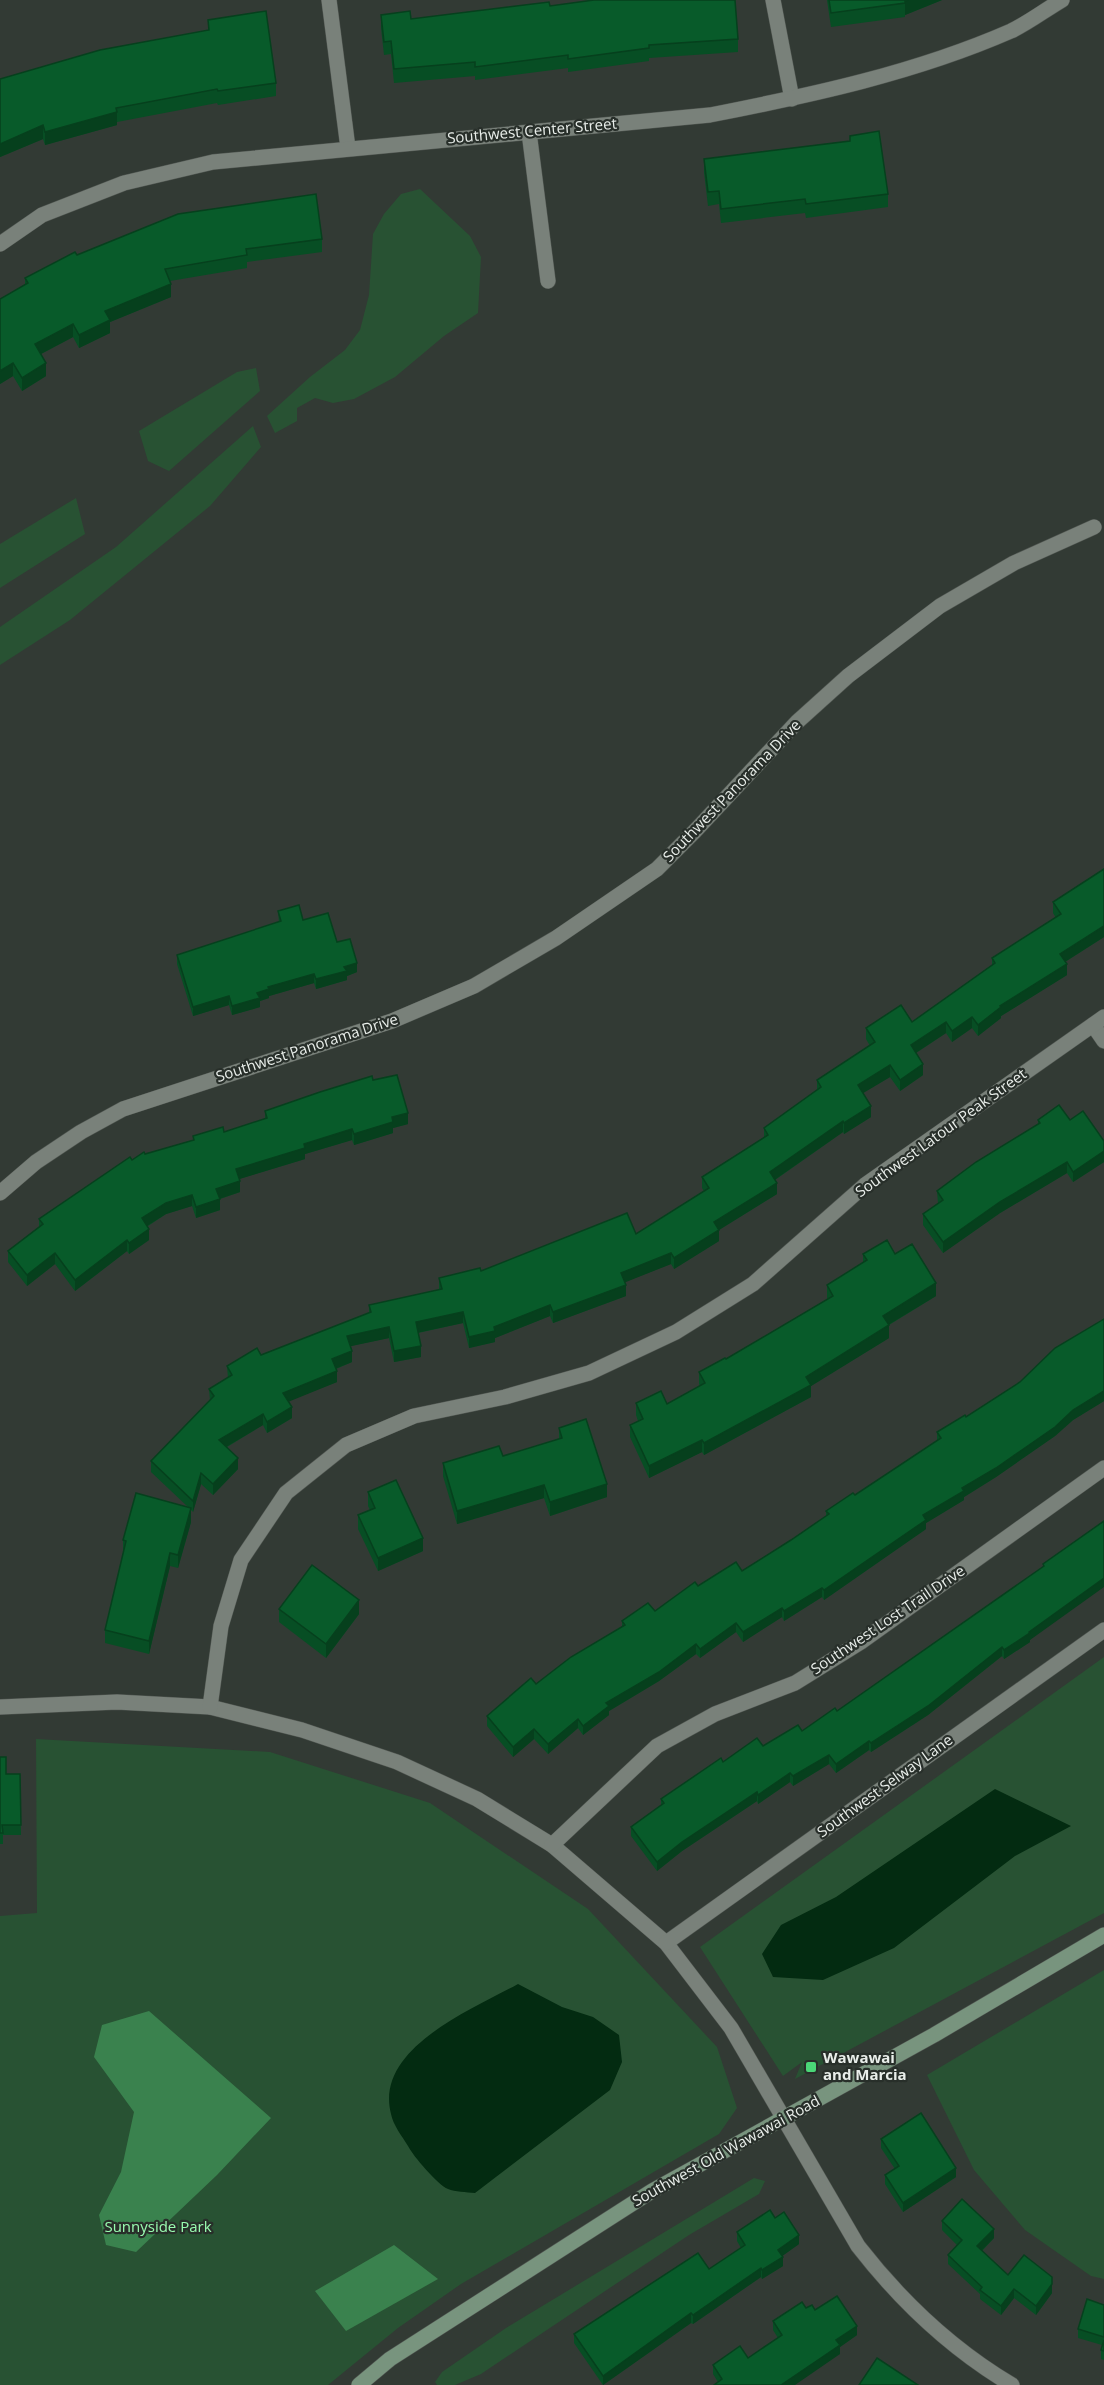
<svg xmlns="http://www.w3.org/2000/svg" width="1104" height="2385" font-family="'Open Sans',sans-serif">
<rect width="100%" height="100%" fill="#323a34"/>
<!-- green -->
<g fill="#285233">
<path d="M420,189L470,236L481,257L478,313L444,336L395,377L354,399L333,403L315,398L297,408V421L275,433L267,416L310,377L345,350L360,330L369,295L373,234L384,214L401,194Z"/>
<path d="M256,368L260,391L169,471L148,461L139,431L237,372Z"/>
<path d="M253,426L261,447L210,506L70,620L0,665V627L116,547Z"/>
<path d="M76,498L85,534L0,588V544Z"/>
<path d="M1104,1657V1913L795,2079L802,2062L783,2076L700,1947Z"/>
<path d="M36,1739L270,1752L430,1803L588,1909L717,2047L737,2108L719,2134L461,2284L398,2328L328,2385H0V1916L37,1913Z"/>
<path d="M1104,1970V2279L1091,2276L1025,2230L974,2170L927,2075Z"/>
<path d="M754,2178L765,2181L759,2194L689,2235L481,2374L455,2385H437L435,2382L442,2372L506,2328Z"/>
</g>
<!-- forest -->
<g fill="#3a824e">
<path d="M149,2011L271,2118L217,2175L136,2252L106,2245L99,2215L121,2172L134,2112L94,2057L102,2025Z"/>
<path d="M394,2245L438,2279L346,2331L315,2291Z"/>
</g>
<!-- water -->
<g fill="#032b11">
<path d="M995,1789L1071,1826L1015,1856L894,1948L823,1980L773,1977L762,1954L781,1925L836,1897Z"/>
<path d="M518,1984L562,2007L593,2017L619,2035L622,2062L610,2090L475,2193C466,2192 455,2192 448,2189C438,2185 413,2156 408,2146C402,2136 393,2125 391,2114C374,2048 473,2009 518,1984Z"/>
</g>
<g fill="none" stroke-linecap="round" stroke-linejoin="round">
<defs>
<g id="street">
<path d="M329,0L348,148"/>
<path d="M773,0L792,99"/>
<path d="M529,132L548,281"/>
<path d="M0,244L42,215L124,183L213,162L710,115C812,95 915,73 1011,31C1028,23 1045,10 1062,0"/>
<path d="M1093,1025L1104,1041"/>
<path d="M0,1193L36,1162L81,1132L123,1109L392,1021L474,986L556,938L657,869L695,831L797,722L848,676L940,606L1014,563L1094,527"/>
<path d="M0,1707L117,1702L210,1707L302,1730L397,1762L477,1799L552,1845L666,1943L731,2028L858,2246C900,2300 953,2350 1012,2385"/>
<path d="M210,1707L221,1626L241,1560L286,1493L346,1445L414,1416L505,1397L589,1373L676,1332L753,1284L865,1185L1104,1017"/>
<path d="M552,1845L657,1746L715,1714L795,1683L861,1642L1104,1468"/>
<path d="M666,1943L1104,1630"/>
</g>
<path id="secondary" d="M359,2385L390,2359L652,2191L934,2035L1104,1935"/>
</defs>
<!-- street casing -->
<use href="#street" stroke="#505651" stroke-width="16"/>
<!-- secondary casing -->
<use href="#secondary" stroke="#505651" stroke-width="16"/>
<!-- street -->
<use href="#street" stroke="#79817a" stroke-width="15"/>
<!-- secondary -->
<use href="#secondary" stroke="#78947e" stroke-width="15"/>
</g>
<!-- wall -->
<g fill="#074e24">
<path d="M827,0H942L905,15V17L831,27Z"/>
<path d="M550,6L738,39V52L649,58V61L568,72V68L475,80V76L394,83L391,54L384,55L381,28V15L411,19Z"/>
<path d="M208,20L276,83V96L218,105L217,103L117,122V125L45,145L43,139L0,157V79L208,30Z"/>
<path d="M850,136L888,194V207L806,218L805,213L721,223L719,204L708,206L704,172V159L850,141Z"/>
<path d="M322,239V252L247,262V268L170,281L171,297L110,322V333L79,348L73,337L41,354L46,376L22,391L13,376L0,384L25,284V278L77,255Z"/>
<path d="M1104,869V937L1065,962L1067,975L1001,1016V1018L978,1036L972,1028L952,1042L946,1033L916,1053L923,1075L900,1091L890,1077L863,1093L871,1117L844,1134L843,1132L775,1180L777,1194L719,1230V1241L674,1269L671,1264L624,1282L626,1296L553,1323L550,1316L495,1338V1342L469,1348L463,1323L418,1333L421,1357L394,1362L389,1338L350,1346L352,1362L336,1369L337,1382L288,1401L292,1418L267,1433L263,1425L227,1447L238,1469L213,1495L201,1484L193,1512L191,1510V1522L178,1568L170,1566L149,1654L105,1643V1630L123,1553V1540L188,1507L151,1472V1461L210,1400L209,1389L228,1378L227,1366L261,1355L369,1313V1305L439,1290V1278L481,1271L636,1234L704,1191L702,1188V1177L764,1137V1128L817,1091V1080L870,1046L866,1039V1028L912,1022L992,965V958L1056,918L1053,913V902Z"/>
<path d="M278,911L303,920L337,942L357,972L347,976V980L316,989L314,983L269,996V998L260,1001V1007L232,1015L229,1005L193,1016L177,964V955L279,922Z"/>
<path d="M373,1080L408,1124L393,1128V1133L354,1145L352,1140L305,1154V1159L239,1179L240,1192L220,1199V1210L196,1218L192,1206L166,1214L148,1226L149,1240L129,1254L127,1251L75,1291L55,1264L27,1286L8,1262V1251L39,1227V1219L132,1160L145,1154L193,1140V1136L224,1132L265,1119V1111Z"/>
<path d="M1038,1120H1070L1104,1141V1162L1073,1182L1067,1173L1000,1213L943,1253L923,1225V1214L938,1203L937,1191L1038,1124Z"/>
<path d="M863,1254H895L936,1296L889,1325V1338L811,1386V1397L704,1455L702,1452L649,1478L630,1437V1425L638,1421L636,1415V1403L667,1404L700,1386L699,1384V1372L726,1359L828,1299L827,1298V1285L863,1263Z"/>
<path d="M1104,1319V1401L1073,1420L1055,1436L996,1477L964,1497V1500L926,1523V1529L824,1600L822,1597L784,1621L782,1617L743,1642L736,1632L700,1658L696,1654L659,1681L609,1711V1715L583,1735L578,1728L548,1754L534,1739L513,1757L487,1726V1716L622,1627V1621L655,1611L698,1586L742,1571L791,1540L826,1516V1511L855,1495L937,1441V1432L966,1417L1020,1382Z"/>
<path d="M559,1428L607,1497L550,1516L544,1498L457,1524L443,1476V1463L503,1456L559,1439Z"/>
<path d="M368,1492L423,1551L378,1571L358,1529V1515L370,1510L368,1506Z"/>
<path d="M1104,1521L1030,1640V1642L1004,1659L1002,1656L928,1715L871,1752L869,1750L836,1773L829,1764L793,1786L790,1782L758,1804L757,1801L682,1851L657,1871L631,1836V1827L661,1805V1799L723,1762L763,1746L802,1731L837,1711L1043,1567V1564Z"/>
<path d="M279,1609L359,1614L326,1658L279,1622Z"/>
<path d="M0,1757L6,1774H20L21,1835H3V1844H0Z"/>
<path d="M881,2139L956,2177L903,2212L885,2184V2175L895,2169L881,2148Z"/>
<path d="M775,2218L799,2244L782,2256L783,2266L762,2279L761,2277L693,2324L691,2323L603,2385L574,2343V2334L709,2269L741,2248L737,2241V2232Z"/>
<path d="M942,2221L994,2238L982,2251L1008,2275L1052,2293L1036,2315L1014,2298L1001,2315L980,2299V2294L948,2264V2255L957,2245L942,2230Z"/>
<path d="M1104,2305V2360L1101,2359V2350L1102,2345L1078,2338V2329Z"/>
<path d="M806,2308L815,2310L857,2335L840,2347V2354L718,2382L713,2374V2365L748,2358L778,2338L773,2330V2321Z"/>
</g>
<!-- shaded-wall -->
<g fill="#06401d">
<path d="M908,0H942L905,15V1Z"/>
<path d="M117,112V125L45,145V132Z"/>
<path d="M43,125V139L0,157V144Z"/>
<path d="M171,284V297L110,322V333L79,348V335L105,311Z"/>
<path d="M73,324V337L35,357V344Z"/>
<path d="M13,363V376L0,384V371Z"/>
<path d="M46,363V376L22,391V378Z"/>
<path d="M1104,926V937L1060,965V954Z"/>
<path d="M357,963V972L347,976V980L316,989V979L344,967Z"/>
<path d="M1067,964V975L1001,1016V1018L978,1036V1025L1000,1006Z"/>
<path d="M314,974V983L269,996V998L260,1001V1007L232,1015V1006L268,987Z"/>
<path d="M229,996V1005L193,1016V1007Z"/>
<path d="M972,1017V1028L952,1042V1031Z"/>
<path d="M946,1022V1033L911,1056V1045Z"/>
<path d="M923,1064V1075L900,1091V1080Z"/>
<path d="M890,1065V1077L858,1096V1085Z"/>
<path d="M871,1106V1117L844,1134V1123Z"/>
<path d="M408,1113V1124L393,1128V1133L354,1145V1134L392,1117Z"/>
<path d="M843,1121V1132L770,1183V1172Z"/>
<path d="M352,1129V1140L305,1154V1159L236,1180V1169L304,1144Z"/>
<path d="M1104,1151V1162L1073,1182V1172Z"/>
<path d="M1067,1162V1173L1000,1213L943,1253V1242L1000,1202Z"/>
<path d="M240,1181V1192L216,1200V1189Z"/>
<path d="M777,1183V1194L714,1233V1222Z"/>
<path d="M192,1195V1206L166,1214L142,1229V1218L166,1203Z"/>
<path d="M220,1199V1210L196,1218V1207Z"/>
<path d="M149,1229V1240L129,1254V1243Z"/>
<path d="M719,1230V1241L674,1269V1258Z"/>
<path d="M127,1240V1251L75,1291V1280Z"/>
<path d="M55,1253V1264L27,1286V1275Z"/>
<path d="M671,1253V1264L621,1284V1273Z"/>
<path d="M936,1283V1296L883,1328V1316Z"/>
<path d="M626,1285V1296L553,1323V1312Z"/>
<path d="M550,1305V1316L495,1338V1342L469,1348V1337Z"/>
<path d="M463,1312V1323L416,1333V1322Z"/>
<path d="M889,1325V1338L811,1386V1397L704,1455V1443L806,1377Z"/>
<path d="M389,1327V1338L347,1347V1336Z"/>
<path d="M421,1346V1357L394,1362V1351Z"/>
<path d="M352,1351V1362L332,1370V1359Z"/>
<path d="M337,1371V1382L283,1404V1393Z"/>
<path d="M1104,1391V1401L1073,1420L1055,1436L996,1477L964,1497V1500L926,1523V1529L824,1600V1590L923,1515L1073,1410Z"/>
<path d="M292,1407V1418L267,1433V1422Z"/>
<path d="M263,1414V1425L219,1451V1440Z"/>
<path d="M702,1440V1452L649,1478V1466Z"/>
<path d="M238,1458V1469L213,1495V1484Z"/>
<path d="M201,1473V1484L193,1512V1501Z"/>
<path d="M607,1484V1497L550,1516V1502Z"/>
<path d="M544,1485V1498L457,1524V1511Z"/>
<path d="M191,1508V1522L178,1568V1555Z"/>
<path d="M423,1538V1551L378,1571V1558Z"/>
<path d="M170,1553V1566L149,1654V1641Z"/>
<path d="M1104,1578V1587L1030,1640V1642L1004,1659V1650Z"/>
<path d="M822,1588V1597L784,1621V1611Z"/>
<path d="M359,1600V1614L326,1658V1644Z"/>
<path d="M782,1608V1617L743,1642V1632Z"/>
<path d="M736,1623V1632L700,1658V1649Z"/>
<path d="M696,1644V1654L659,1681L609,1711V1715L583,1735V1726L606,1703Z"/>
<path d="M1002,1647V1656L928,1715L871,1752V1743Z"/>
<path d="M578,1719V1728L548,1754V1744Z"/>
<path d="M534,1729V1739L513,1757V1747Z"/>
<path d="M869,1741V1750L836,1773V1764Z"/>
<path d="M829,1755V1764L793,1786V1776Z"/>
<path d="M790,1773V1782L758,1804V1795Z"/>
<path d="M757,1792V1801L682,1851L657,1871V1862L682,1842Z"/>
<path d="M956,2168V2177L903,2212V2203Z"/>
<path d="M994,2229V2238L977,2255V2246Z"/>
<path d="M799,2235V2244L778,2259V2250Z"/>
<path d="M783,2257V2266L762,2279V2270Z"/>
<path d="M761,2268V2277L693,2324V2315Z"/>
<path d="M1052,2284V2293L1036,2315V2306Z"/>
<path d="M1014,2289V2298L1001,2315V2306Z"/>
<path d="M691,2313V2323L603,2385V2376Z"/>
<path d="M857,2326V2335L840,2347V2354L795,2385H781L836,2340Z"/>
</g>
<!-- building -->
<g fill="#085b2a" stroke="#06401d" stroke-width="1.5">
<path d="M594,0H735L738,39L649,45V48L568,59V55L475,67V62L394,69L391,41L384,42L381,15L410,11L411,19L549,2L550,6Z"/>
<path d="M829,0H908L905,1V3L831,13Z"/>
<path d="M266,11L276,83L218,91L217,89L116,108L117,112L45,132L43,125L0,144V79L100,50L209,30L208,20Z"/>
<path d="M879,131L888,194L806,204L805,199L721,209L719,191L708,192L704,159L850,141V136Z"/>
<path d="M316,194L322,239L246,249L247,255L165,269L171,284L105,311L110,320L79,335L73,324L35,344L46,363L22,378L13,363L0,371V299L28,283L25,278L75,252L77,255L178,214Z"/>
<path d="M1104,869V926L1060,954L1067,964L1000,1006L1001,1007L978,1025L972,1017L952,1031L946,1022L911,1045L923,1064L900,1080L890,1065L858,1085L871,1106L844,1123L843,1121L770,1172L777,1183L714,1222L719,1230L674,1258L671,1253L621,1273L626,1285L553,1312L550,1305L494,1327L495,1331L469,1337L463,1312L416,1322L421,1346L394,1351L389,1327L347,1336L352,1351L332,1359L337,1371L283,1393L292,1407L267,1422L263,1414L219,1440L238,1458L213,1484L201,1473L193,1501L151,1461L214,1396L209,1389L232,1375L227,1366L257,1348L261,1355L371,1312L369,1305L442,1289L439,1278L480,1268L481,1271L627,1213L636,1234L709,1188L702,1177L768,1135L764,1128L821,1087L817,1080L875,1042L866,1028L901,1005L912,1022L995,963L992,958L1061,914L1053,902Z"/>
<path d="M299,905L303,920L328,913L337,942L350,939L357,963L344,967L347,971L316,979L314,974L268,987L269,989L257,993L260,998L232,1006L229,996L193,1007L177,955L281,921L278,911Z"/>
<path d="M397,1075L408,1113L392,1117L393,1122L354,1134L352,1129L304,1144L305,1148L236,1169L240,1181L216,1189L220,1199L196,1207L192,1195L166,1203L142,1218L149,1229L129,1243L127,1240L75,1280L55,1253L27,1275L8,1251L43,1224L39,1219L130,1157L132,1160L144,1152L145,1154L194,1140L193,1136L223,1127L224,1132L267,1118L265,1111L320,1092L372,1076L373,1080Z"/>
<path d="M1059,1105L1070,1120L1083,1111L1104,1141V1151L1073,1172L1067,1162L1000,1202L943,1242L923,1214L943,1200L937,1191L976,1162L1040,1123L1038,1120Z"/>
<path d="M887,1240L895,1254L912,1244L936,1283L883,1316L889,1325L806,1377L811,1385L704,1443L702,1440L649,1466L630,1425L643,1419L636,1403L661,1391L667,1404L705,1383L699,1372L725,1358L726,1359L833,1296L827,1285L867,1260L863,1254Z"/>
<path d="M1104,1319V1391L1073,1410L1055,1427L996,1468L962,1488L964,1491L923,1515L926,1520L824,1590L822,1588L784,1611L782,1608L743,1632L736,1623L700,1649L696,1644L659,1672L606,1703L609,1706L583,1726L578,1719L548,1744L534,1729L513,1747L487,1716L531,1678L536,1684L571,1657L625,1625L622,1621L648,1603L655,1611L695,1582L698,1586L736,1562L742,1571L791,1540L829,1514L826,1511L853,1493L855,1495L941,1438L937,1432L965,1415L966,1417L1020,1382L1055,1348Z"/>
<path d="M586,1419L607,1484L550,1502L544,1485L457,1511L443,1463L499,1446L503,1456L562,1438L559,1428Z"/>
<path d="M396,1480L423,1538L378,1558L358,1515L375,1508L368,1492Z"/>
<path d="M136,1493L191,1508L178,1555L170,1553L149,1641L105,1630L126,1541L123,1540Z"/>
<path d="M1104,1521V1578L1029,1632L1030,1633L1004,1650L1002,1647L928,1706L871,1743L869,1741L836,1764L829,1755L793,1776L790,1773L758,1795L757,1792L682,1842L657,1862L631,1827L664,1803L661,1799L721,1758L723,1762L757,1738L763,1746L798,1725L802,1731L835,1708L837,1711L1044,1566L1043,1564Z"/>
<path d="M312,1565L359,1600L326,1644L279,1609Z"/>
<path d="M0,1757H6V1774H20L21,1825H2L3,1833H0Z"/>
<path d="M921,2113L956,2168L903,2203L885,2175L899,2166L881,2139Z"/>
<path d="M962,2199L994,2229L977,2246L1008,2275L1024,2255L1052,2277V2284L1036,2306L1014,2289L1001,2306L980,2290L982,2287L948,2255L962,2240L942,2221Z"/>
<path d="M770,2210L775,2218L784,2212L799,2235L778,2250L783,2257L762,2270L761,2268L693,2315L691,2313L603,2376L574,2334L698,2253L709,2269L745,2245L737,2232Z"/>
<path d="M837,2296L857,2326L836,2340L840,2345L781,2385H714L722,2379L713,2365L740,2346L748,2358L782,2335L773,2321L802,2302L806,2308L812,2305L815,2310Z"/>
<path d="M1087,2299L1104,2305V2337L1078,2329Z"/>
<path d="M1104,2340V2351L1101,2350Z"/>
<path d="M877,2358L918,2385H859Z"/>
</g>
<!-- markers -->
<rect fill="#4ad777" stroke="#282f2a" stroke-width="2" x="805" y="2061" width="12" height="12" rx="3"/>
<g text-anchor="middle" stroke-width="4.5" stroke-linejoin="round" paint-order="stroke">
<!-- street labels -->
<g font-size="15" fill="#e9eeea" stroke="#282f2a">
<text transform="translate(532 131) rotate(-5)" y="5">Southwest Center Street</text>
<text transform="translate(732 791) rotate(-46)" y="5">Southwest Panorama Drive</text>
<text transform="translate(307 1048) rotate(-18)" y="5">Southwest Panorama Drive</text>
<text transform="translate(941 1133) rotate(-36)" y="5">Southwest Latour Peak Street</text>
<text transform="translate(888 1620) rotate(-34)" y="5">Southwest Lost Trail Drive</text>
<text transform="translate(885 1786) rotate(-36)" y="5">Southwest Selway Lane</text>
<text transform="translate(726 2151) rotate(-29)" y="5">Southwest Old Wawawai Road</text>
</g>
<!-- poi labels -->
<g font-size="15" font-weight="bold" fill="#e9eeea" stroke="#282f2a" text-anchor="start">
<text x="823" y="2063">Wawawai<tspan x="823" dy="17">and Marcia</tspan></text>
</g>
<!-- park labels -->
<g font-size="15" fill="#99fbb0" stroke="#282f2a">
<text x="158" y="2232">Sunnyside Park</text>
</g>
</g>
</svg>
